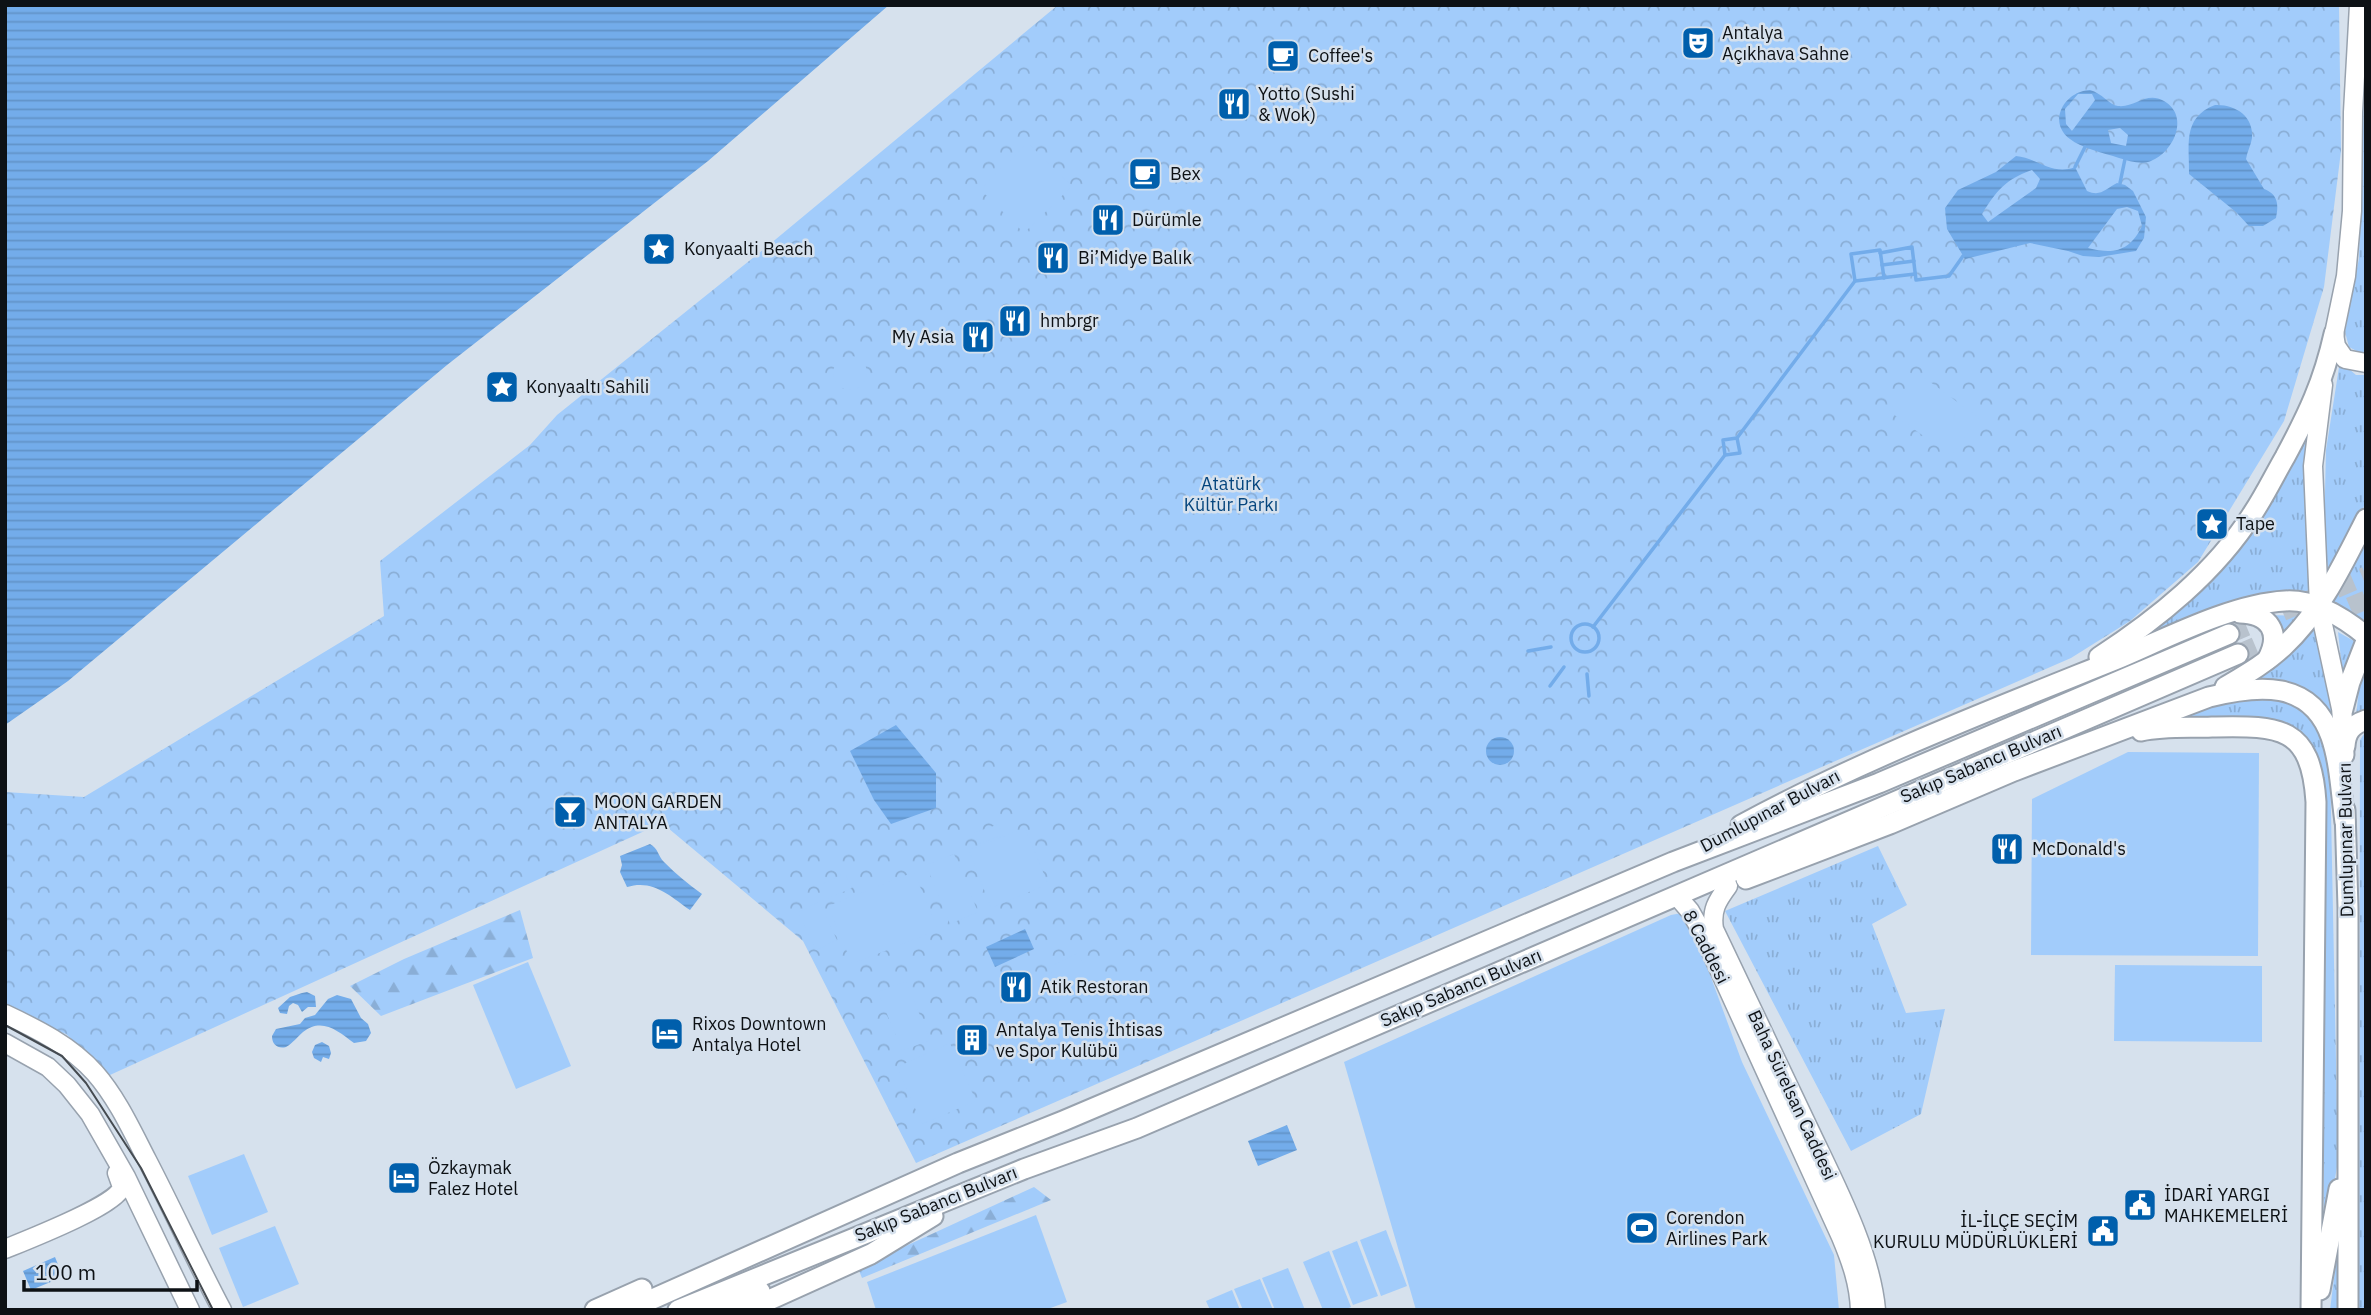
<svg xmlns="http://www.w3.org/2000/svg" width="2371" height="1315" font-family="'IBM Plex Sans',sans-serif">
<defs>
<pattern id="grass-tufts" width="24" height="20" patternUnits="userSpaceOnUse" patternTransform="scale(1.75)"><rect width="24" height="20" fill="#a2ccfb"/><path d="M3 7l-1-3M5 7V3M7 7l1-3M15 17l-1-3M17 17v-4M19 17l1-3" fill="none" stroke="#8aaed6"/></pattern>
<pattern id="forest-firs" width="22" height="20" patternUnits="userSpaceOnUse" patternTransform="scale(1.75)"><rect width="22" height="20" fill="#a2ccfb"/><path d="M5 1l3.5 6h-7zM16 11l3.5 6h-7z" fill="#8aaed6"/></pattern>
<pattern id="park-crowns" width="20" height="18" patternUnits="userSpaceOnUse" patternTransform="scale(1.75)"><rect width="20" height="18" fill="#a2ccfb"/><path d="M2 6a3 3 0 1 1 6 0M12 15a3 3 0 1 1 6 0" fill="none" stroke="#8aaed6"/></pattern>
<pattern id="water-rules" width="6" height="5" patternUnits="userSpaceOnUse" patternTransform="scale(1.75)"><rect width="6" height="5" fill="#73acea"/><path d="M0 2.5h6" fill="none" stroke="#6293c8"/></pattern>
</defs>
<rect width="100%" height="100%" fill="#d6e1ed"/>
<!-- grass -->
<g fill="url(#grass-tufts)">
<path d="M2366,31V356L2349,347L2345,332L2359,258Z"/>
<path d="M2340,361L2356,375H2366V500L2361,515L2329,579L2324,534L2326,450Z"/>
<path d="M2311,419L2312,596L2130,647L2186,606L2240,543Z"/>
<path d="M2366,538V616L2360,624L2328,605Z"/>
<path d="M2265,615L2303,616L2283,643Z"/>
<path d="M2319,615L2338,717L2333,729L2253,681C2289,663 2297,647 2319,615Z"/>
<path d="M2338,632L2354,641L2343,677Z"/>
<path d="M2366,666V710L2356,716L2359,689Z"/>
<path d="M2258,693C2303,705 2322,715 2330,763L2338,1161L2324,1242L2321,762L2313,747L2298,734L2167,722L2231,696Z"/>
<path d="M2366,731V1310H2359L2360,740Z"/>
<path d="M1878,846L1907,905L1872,924L1906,1013L1945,1009L1921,1114L1851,1151L1725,911Z"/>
<path d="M2341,1223L2340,1310H2330Z"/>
</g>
<!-- forest -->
<g fill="url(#forest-firs)">
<path d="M520,910L533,958L381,1016L350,986L404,959Z"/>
<path d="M1034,1187L1051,1200L862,1278L858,1268Z"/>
</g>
<!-- park -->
<path fill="url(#park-crowns)" d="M1058,5H2339L2341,151L2324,287L2284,421L2198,562L2130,621L2071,658L916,1163L803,941L662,823L110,1075L66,1034L5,1010V792L84,797L384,616L380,561L530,445L557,415L764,249Z"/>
<!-- pitch -->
<g fill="#a2ccfb">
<path d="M1028,143L1072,186L1024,233L980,189Z"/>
<circle cx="850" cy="373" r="17"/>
<path d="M1918,373L1979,418L1951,456L1889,411Z"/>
<path d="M2128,752L2259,753L2258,956L2031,955L2032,799Z"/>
<path d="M999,824L1003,835L978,844L974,833Z"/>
<path d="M1025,828L1048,884L991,908L969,850Z"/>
<path d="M954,854L978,912L950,924L926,865Z"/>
<path d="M914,872L938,930L852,964L828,906Z"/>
<path d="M845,873L852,888L827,899L820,885Z"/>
<path d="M819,902L837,940L816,950L798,912Z"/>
<path d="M1687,912L1742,1062L1834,1255L1839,1310H1416L1344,1062L1671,915Z"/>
<path d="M1078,953L1089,976L1059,990L1049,967Z"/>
<path d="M528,962L571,1066L516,1089L473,985Z"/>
<path d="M2115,965L2262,966V1042L2114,1041Z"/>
<path d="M906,981L930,1040L902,1051L878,992Z"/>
<path d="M950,1043L976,1101L922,1124L897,1067Z"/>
<path d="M244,1154L268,1212L212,1235L188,1176Z"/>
<path d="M1036,1215L1067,1302L1045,1310H876L867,1282Z"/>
<path d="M275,1226L299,1284L243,1307L219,1248Z"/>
<path d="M1386,1230L1407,1286L1381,1296L1360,1240Z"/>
<path d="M1357,1241L1378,1296L1353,1305L1332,1251Z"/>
<path d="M1329,1251L1351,1307L1344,1310H1323L1303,1262Z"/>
<path d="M1288,1268L1305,1310H1275L1262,1278Z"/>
<path d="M1260,1279L1273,1310H1243L1234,1289Z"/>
<path d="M1232,1290L1240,1310H1210L1206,1301Z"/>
</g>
<!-- water -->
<g fill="url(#water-rules)" fill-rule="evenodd">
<path d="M5,5H889L708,161L447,365L68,681L5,725Z"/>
<path d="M2090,90C2102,93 2109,105 2118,106C2135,108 2146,91 2164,101C2190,116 2174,152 2151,161C2142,165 2129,161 2119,158C2104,153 2081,148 2070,139C2047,121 2065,91 2090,90ZM2078,94H2092L2095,100L2072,131L2066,124L2065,109ZM2120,128L2128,135L2126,146L2111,143L2108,130Z"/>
<path d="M2215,105C2235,104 2254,116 2252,138C2251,145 2247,152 2246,159L2264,189C2278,194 2279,205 2276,218L2263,226H2249L2236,212L2189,174C2190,147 2181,118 2215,105Z"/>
<path d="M2016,156C2037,158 2053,176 2075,167L2087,191C2101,197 2105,189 2117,183L2125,185L2133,191L2146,217L2144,238L2136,251L2099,257L2083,256L2068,251L2030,243L1965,259L1947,229L1945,208L1958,190L1996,172ZM2032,170L2040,179L2036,188L1988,222L1982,214C1996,191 2006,179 2032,170ZM2127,207L2138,211L2142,226C2130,251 2114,255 2088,248L2117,209Z"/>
<path d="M896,725L936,773V808L891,824L874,800L850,751Z"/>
<circle cx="1500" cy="751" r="14"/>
<path d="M650,844C658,848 658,856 664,862C676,874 688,884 702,894L690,910C670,896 653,879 627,887L620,872L622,865L620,856Z"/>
<path d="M1025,929L1034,949L995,967L986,947Z"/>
<path d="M302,993L307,992L315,996L316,1007H308L302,1012L298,1005L293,1003L289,1006L287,1014L280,1013L278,1008L290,997Z"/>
<path d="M337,995L351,999L361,1018L368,1024L371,1033L366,1041L354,1043C338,1031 322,1017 303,1032C297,1037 293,1043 286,1047C278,1049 272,1045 272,1036L276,1029L300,1024L305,1018L315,1015L328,999Z"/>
<path d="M322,1042L329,1046L331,1053L329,1059L323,1057L321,1062L314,1058L312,1052L315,1045Z"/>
<path d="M1287,1125L1297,1150L1258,1166L1248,1141Z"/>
<path d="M55,1257L63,1277L31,1290L23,1271Z"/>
</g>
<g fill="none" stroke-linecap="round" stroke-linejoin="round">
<!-- stream -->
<g stroke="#73acea" stroke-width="3.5">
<path d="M2075,167L2085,147"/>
<path d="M2120,183L2125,159"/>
<path d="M1880,253L1912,247L1916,280L1949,276L1963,256"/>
<path d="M1882,265L1914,261"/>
<path d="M1855,281L1915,274"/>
<path d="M1725,455L1723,440L1737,438"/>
<circle cx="1585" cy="638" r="14"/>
<path d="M1593,627L1725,455L1740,453L1737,438L1855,281L1851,254L1880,250L1884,278"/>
<path d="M1528,651L1551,647"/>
<path d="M1587,674L1589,696"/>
<path d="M1550,686L1564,667"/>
</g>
<!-- primary-tunnel -->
<g stroke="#b8c2cd" stroke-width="19" stroke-dasharray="19 10" stroke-linecap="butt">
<path d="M2323,618L2366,600"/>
<path d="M2229,634L2366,576"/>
<path d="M2238,654L2285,634"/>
</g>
<defs>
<g id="secondary">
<path d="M2359,5L2353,112L2352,211L2346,276L2334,334L2336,346L2345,359L2366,363"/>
<path d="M2323,385L2313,466L2319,606L2342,713"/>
<path d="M1728,886C1717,901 1711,910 1714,929C1746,997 1778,1064 1810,1131C1835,1184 1871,1252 1876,1310"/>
<path d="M1677,896L1690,911L1702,932L1841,1237C1851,1261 1859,1283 1860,1310"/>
<path d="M5,1014C37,1029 71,1046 95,1073C117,1098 132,1131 147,1160C173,1210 196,1261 222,1310"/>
<path d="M5,1043L48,1067L67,1085L90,1114L126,1177L190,1310"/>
<path d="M5,1249C27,1240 117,1205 122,1187L117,1173"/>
</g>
<g id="primary">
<path d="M2240,613C2270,614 2282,633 2267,660"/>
<path d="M2099,657C2157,619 2215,573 2253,513C2265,495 2274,476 2285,457C2308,414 2323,383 2334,334"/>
<path d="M2225,687C2245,675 2266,663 2283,647C2321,612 2343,564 2366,519"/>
<path d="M2141,731C2164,726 2188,728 2212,727C2278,726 2311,724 2316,802L2311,1310"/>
<path d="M2345,746C2346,731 2352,725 2366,720"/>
<path d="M2344,755L2342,713L2350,682L2366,641"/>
<path d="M2345,810L2348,908V1310"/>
<path d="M1741,825C1861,760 1988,711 2115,660C2165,639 2231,604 2285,601C2314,599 2344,618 2366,636"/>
<path d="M1746,879L1890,824L2014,771L2209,697C2257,685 2311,679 2331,737C2340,763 2341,794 2345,822"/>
<path d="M2320,1290L2339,1189"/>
<path d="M595,1310L642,1289"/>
<path d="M628,1310L958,1163L1063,1121L1673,862L1879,783L2229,634"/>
<path d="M678,1310L1024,1169L1137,1128L2238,654"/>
<path d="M716,1310L760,1291"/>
<path d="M747,1310L871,1254L933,1216"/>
</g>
</defs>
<!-- secondary casing -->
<use href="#secondary" stroke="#98a2ae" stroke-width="21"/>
<!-- primary casing -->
<use href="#primary" stroke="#98a2ae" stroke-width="23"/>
<!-- secondary -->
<use href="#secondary" stroke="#fff" stroke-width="18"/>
<!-- primary -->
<use href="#primary" stroke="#fff" stroke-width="19"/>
<!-- tram -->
<path stroke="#454b51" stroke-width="2" d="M5,1025L62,1056L86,1083L141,1168L213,1310"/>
</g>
<!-- icons -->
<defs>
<symbol id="theatre-square" viewBox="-11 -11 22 22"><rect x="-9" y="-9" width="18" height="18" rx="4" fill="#005fac" stroke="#d6e1ed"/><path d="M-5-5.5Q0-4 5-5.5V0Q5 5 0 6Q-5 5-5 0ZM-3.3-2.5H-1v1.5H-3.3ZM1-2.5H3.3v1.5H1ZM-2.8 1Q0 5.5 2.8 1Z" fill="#fff"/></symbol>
<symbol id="cafe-square" viewBox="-11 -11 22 22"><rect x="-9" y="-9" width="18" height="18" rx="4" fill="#005fac" stroke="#d6e1ed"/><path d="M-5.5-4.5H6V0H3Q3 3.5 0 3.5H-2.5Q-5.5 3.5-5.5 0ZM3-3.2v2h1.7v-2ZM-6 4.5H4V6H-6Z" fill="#fff"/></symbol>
<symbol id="restaurant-square" viewBox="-11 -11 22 22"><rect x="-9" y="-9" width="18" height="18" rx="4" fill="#005fac" stroke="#d6e1ed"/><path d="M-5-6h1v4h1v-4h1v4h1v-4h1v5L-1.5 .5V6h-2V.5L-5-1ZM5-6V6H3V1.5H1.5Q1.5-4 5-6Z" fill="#fff"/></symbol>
<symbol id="sight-square" viewBox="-11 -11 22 22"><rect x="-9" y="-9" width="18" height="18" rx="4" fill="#005fac" stroke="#d6e1ed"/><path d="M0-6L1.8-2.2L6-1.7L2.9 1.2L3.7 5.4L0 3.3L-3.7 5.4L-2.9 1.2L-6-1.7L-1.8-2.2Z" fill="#fff"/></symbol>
<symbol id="bar-square" viewBox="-11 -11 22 22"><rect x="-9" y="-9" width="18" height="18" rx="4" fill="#005fac" stroke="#d6e1ed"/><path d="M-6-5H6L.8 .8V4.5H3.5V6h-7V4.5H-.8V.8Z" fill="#fff"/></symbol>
<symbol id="hotel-square" viewBox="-11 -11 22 22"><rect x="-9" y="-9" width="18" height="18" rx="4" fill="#005fac" stroke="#d6e1ed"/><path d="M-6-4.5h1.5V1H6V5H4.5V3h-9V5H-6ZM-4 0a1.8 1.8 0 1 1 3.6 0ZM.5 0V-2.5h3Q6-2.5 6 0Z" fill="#fff"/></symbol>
<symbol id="building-square" viewBox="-11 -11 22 22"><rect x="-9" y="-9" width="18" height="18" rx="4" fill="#005fac" stroke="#d6e1ed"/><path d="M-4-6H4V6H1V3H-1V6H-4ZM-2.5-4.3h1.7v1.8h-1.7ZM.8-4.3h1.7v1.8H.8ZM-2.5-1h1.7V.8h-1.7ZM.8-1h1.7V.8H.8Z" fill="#fff"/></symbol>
<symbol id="civic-square" viewBox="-11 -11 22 22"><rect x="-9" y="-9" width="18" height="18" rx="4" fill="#005fac" stroke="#d6e1ed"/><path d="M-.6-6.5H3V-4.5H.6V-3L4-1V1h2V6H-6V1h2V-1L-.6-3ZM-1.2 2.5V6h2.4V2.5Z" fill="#fff"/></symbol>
<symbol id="stadium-square" viewBox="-11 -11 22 22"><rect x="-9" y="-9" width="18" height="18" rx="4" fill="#005fac" stroke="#d6e1ed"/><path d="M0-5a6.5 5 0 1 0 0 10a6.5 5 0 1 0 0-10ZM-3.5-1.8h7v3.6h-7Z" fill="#fff"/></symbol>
</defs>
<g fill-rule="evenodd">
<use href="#theatre-square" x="1679" y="24" width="38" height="38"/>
<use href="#cafe-square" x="1264" y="37" width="38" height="38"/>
<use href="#restaurant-square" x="1215" y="85" width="38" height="38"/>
<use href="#cafe-square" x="1126" y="155" width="38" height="38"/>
<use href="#restaurant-square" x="1089" y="201" width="38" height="38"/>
<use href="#sight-square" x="640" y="230" width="38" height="38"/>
<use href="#restaurant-square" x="1034" y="239" width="38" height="38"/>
<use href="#restaurant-square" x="996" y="302" width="38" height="38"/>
<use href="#restaurant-square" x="959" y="318" width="38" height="38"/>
<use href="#sight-square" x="483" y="368" width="38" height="38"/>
<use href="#sight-square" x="2193" y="505" width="38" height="38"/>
<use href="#bar-square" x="551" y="793" width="38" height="38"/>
<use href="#restaurant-square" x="1988" y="830" width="38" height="38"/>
<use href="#restaurant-square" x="997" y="968" width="38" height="38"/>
<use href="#hotel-square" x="648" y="1015" width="38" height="38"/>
<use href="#building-square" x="953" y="1021" width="38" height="38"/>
<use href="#hotel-square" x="385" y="1159" width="38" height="38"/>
<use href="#civic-square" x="2121" y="1186" width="38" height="38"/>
<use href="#stadium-square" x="1623" y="1209" width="38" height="38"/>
<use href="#civic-square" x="2084" y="1212" width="38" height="38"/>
</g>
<g text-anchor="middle" stroke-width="5" stroke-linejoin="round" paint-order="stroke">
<!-- poi labels -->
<g font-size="18" fill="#0d1115" stroke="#d6e1ed" text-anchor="start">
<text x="1722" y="39">Antalya<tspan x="1722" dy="21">Açıkhava Sahne</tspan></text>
<text x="1308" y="62">Coffee's</text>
<text x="1258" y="100">Yotto (Sushi<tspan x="1258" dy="21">&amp; Wok)</tspan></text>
<text x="1170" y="180">Bex</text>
<text x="1132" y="226">Dürümle</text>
<text x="684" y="255">Konyaalti Beach</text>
<text x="1078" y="264">Bi’Midye Balık</text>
<text x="1040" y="327">hmbrgr</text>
<text x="954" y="343" text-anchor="end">My Asia</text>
<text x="526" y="393">Konyaaltı Sahili</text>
<text x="2236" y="530">Tape</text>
<text x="594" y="808">MOON GARDEN<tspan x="594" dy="21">ANTALYA</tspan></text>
<text x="2032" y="855">McDonald's</text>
<text x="1040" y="993">Atik Restoran</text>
<text x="692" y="1030">Rixos Downtown<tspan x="692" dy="21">Antalya Hotel</tspan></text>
<text x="996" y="1036">Antalya Tenis İhtisas<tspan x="996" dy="21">ve Spor Kulübü</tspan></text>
<text x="428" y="1174">Özkaymak<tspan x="428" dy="21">Falez Hotel</tspan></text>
<text x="2164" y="1201">İDARİ YARGI<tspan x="2164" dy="21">MAHKEMELERİ</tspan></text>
<text x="1666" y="1224">Corendon<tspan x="1666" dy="21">Airlines Park</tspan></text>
<text x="2078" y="1227" text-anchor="end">İL-İLÇE SEÇİM<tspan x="2078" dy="21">KURULU MÜDÜRLÜKLERİ</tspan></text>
</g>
<!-- park labels -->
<g font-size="18" fill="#06467e" stroke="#d6e1ed">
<text x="1231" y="490">Atatürk<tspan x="1231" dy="21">Kültür Parkı</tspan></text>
</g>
<!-- street labels -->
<g font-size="18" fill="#0d1115" stroke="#d6e1ed">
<text transform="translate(1981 764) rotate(-23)" y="6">Sakıp Sabancı Bulvarı</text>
<text transform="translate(1770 811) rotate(-28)" y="6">Dumlupınar Bulvarı</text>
<text transform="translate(2346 840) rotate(-91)" y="6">Dumlupınar Bulvarı</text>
<text transform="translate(1706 947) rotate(63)" y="6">8 Caddesi</text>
<text transform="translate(1461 988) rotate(-23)" y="6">Sakıp Sabancı Bulvarı</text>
<text transform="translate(1792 1095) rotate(65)" y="6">Baha Sürelsan Caddesi</text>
<text transform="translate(936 1204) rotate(-22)" y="6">Sakıp Sabancı Bulvarı</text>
</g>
</g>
<!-- border -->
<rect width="2371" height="1315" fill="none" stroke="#0d1115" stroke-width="14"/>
<!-- scale -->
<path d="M24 1280v10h173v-10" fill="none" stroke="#0d1115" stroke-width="3.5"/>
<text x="35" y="1280" font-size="21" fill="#0d1115" stroke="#d6e1ed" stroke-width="5" paint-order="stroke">100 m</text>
</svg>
